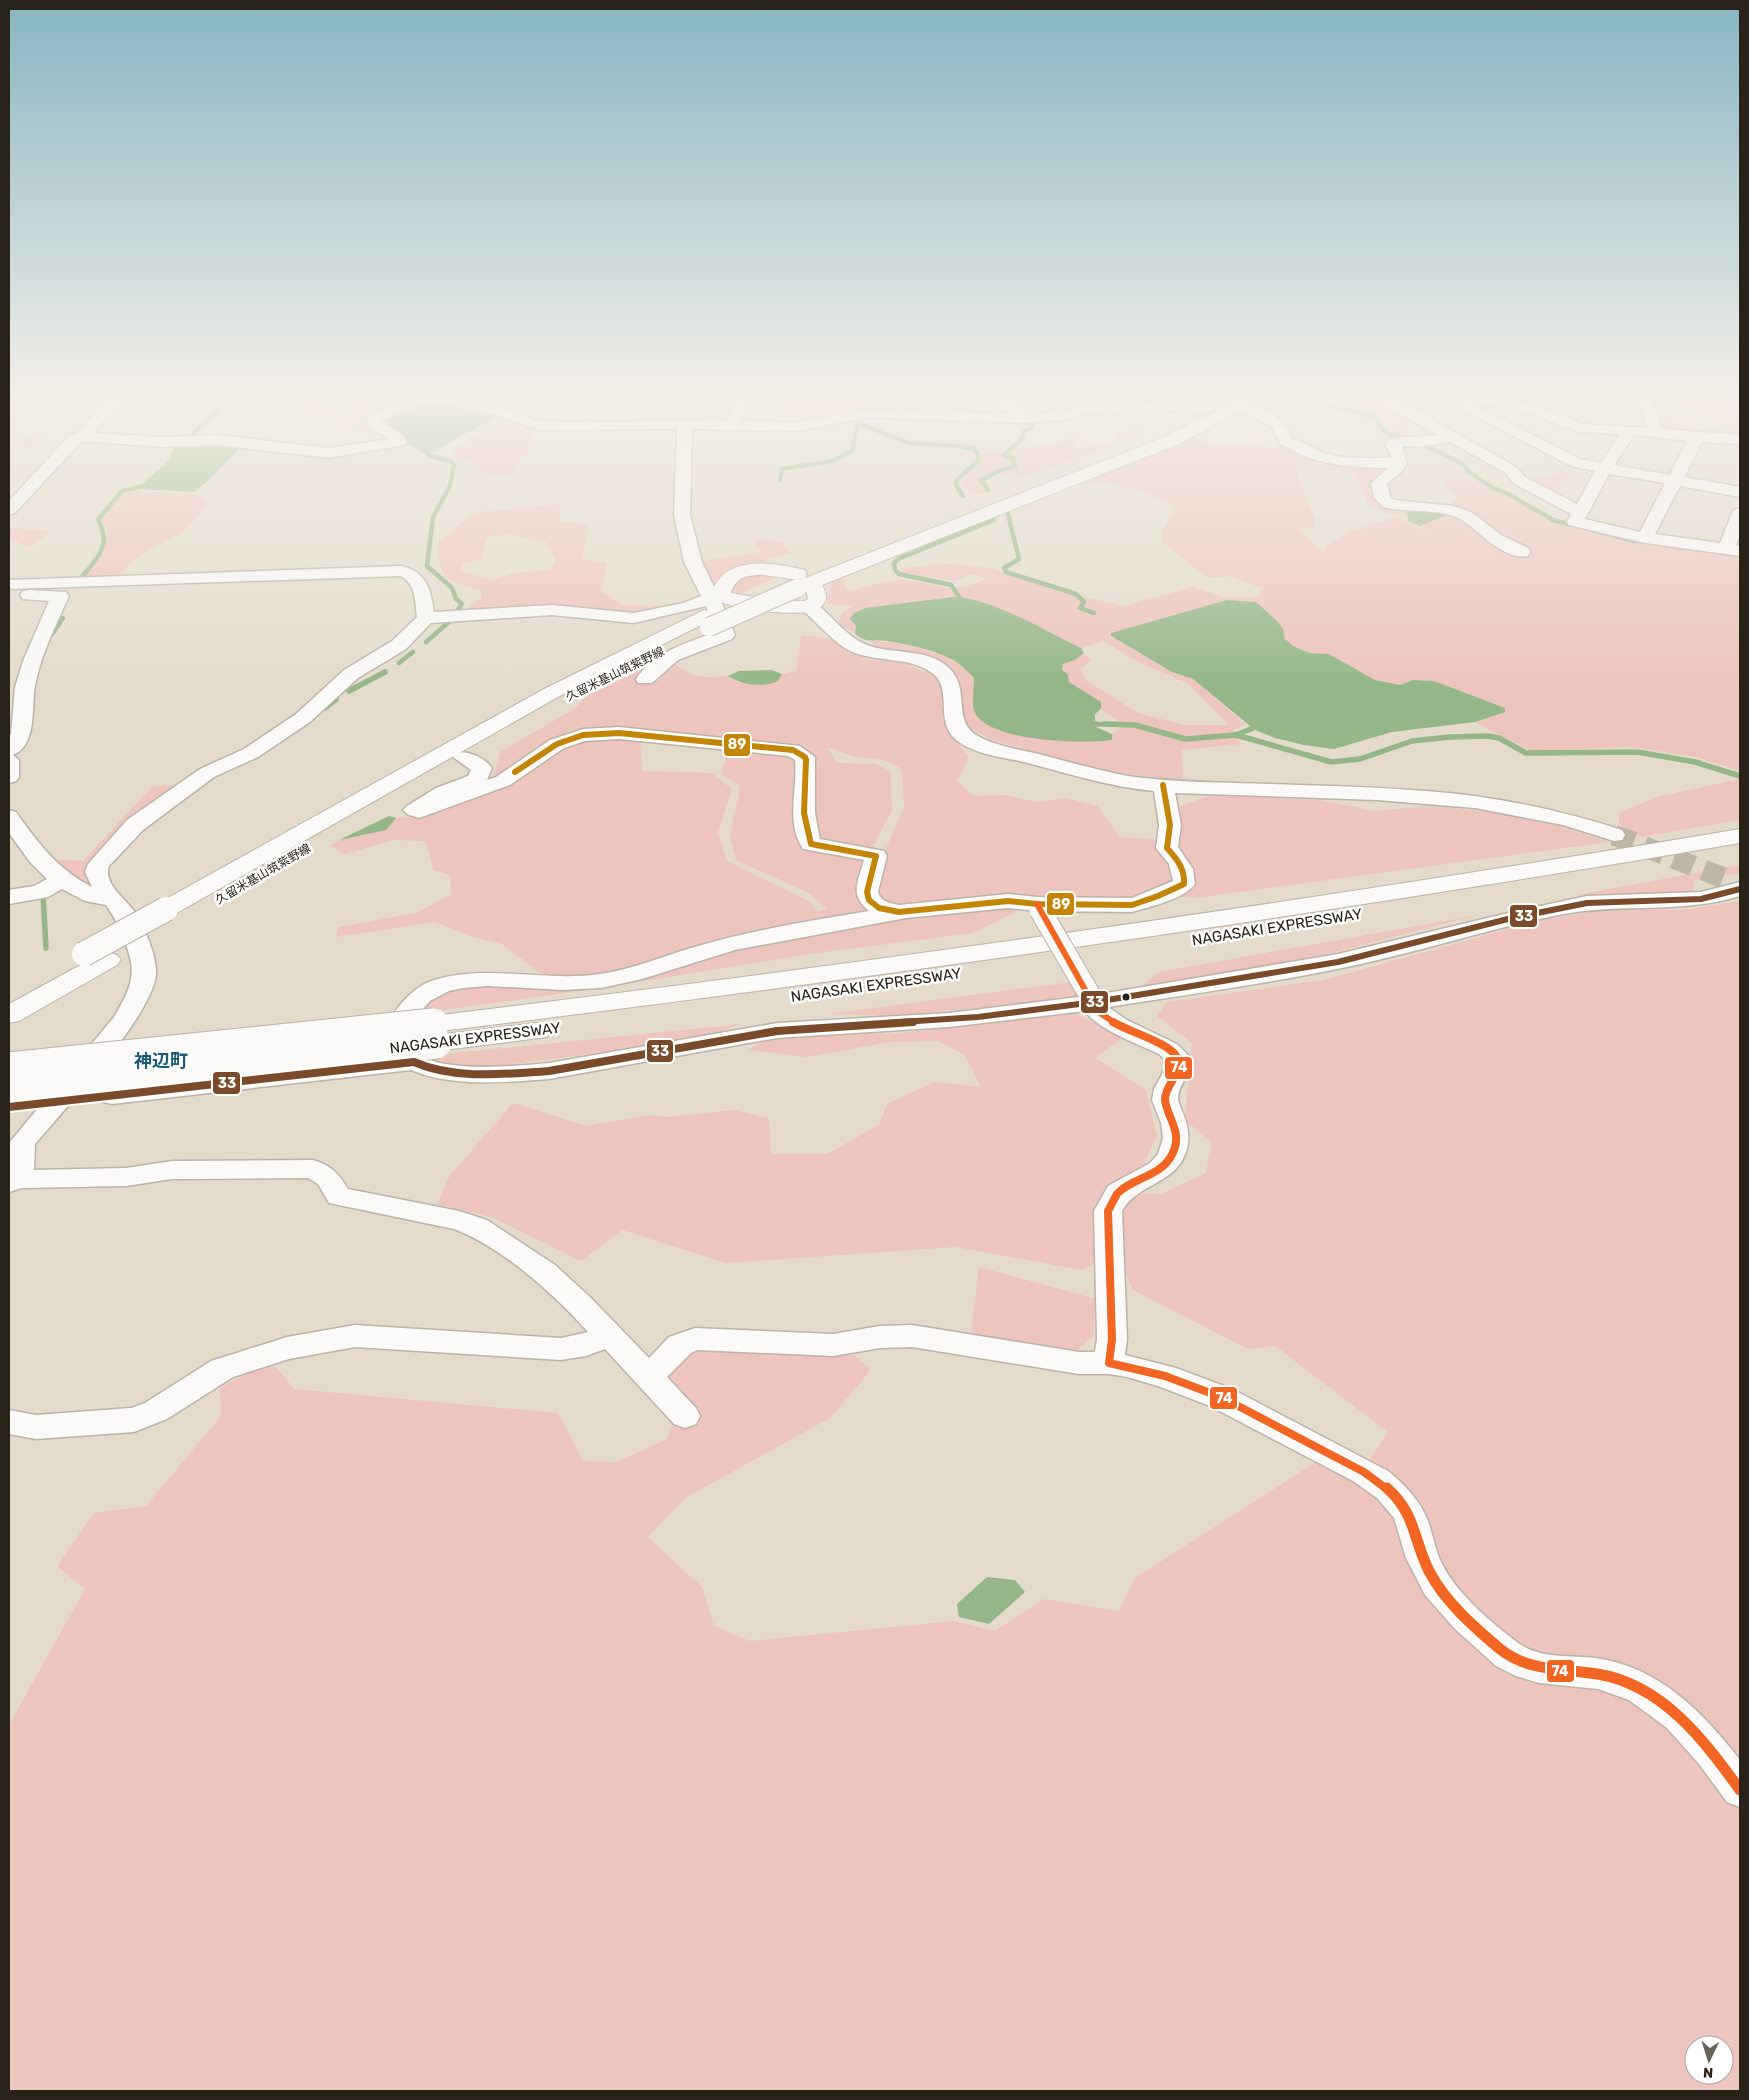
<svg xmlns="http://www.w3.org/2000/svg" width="1749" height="2100" font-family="Rubik,'Noto Sans JP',sans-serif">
<rect width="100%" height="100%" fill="#e4dbcd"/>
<!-- green -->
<g fill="#eec4be" fill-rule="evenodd">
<path d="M407,395H433L436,397L386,419L385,424L406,437L388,440L349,425L352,418L308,417L312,414L293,407C303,403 341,417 359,414C375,411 392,401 407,395Z"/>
<path d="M747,395H829L821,410L865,398L866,395H888L869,402L859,413L818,422L820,410L746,405Z"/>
<path d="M896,395H908V397L927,398L922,406L881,402L895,398Z"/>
<path d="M1312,395H1371L1413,419L1392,423L1420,439L1401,438L1398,434L1388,430L1378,418L1320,401Z"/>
<path d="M1664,398L1720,407L1740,413V420C1730,409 1714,414 1702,413C1688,411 1676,405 1664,398Z"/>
<path d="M1655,414C1671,416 1671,420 1684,427C1697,433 1726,430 1740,429V435L1660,430Z"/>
<path d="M507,418L536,427L531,446L507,477L472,470L474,463L453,456L454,449Z"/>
<path d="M1140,430L1142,435L1018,479L997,474L983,480L991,493L971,494L962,482L981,462V453L1047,445L1074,438L1075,449L1118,441L1114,432Z"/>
<path d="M29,433L50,435L36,446H13Z"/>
<path d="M1193,436L1209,446L1244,444L1252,446L1287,448L1297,456H1311L1355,468L1384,466L1391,469L1377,497L1409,509L1407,516L1386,513L1368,504L1355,473L1331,470L1296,471L1316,522L1314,528L1298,529L1325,554L1327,545L1350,532L1396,517L1427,530L1420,526L1444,516L1447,507L1458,498L1442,481L1478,479L1508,492L1556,519L1580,527L1715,551L1740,553V771L1696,757L1631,747L1531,751L1475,722L1505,712L1496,703L1480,699L1434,681L1413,680L1400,685L1375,680L1329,654L1309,653L1293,646L1285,639L1283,629L1256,603L1249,601L1227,600L1111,633V637L1172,672L1193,679L1245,724L1233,730L1241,744L1182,750L1183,780L1105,772L992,740L969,728L953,737L969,757L957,781L974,796L1004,795L1038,802L1066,798L1097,806L1120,837L1178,841L1171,809L1213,795L1320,800L1374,811L1431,806L1533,817L1609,842L1195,898L1145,893L1107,901H1037L973,933L817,953L601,988L422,1013L428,1001L459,988L541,974L502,944L470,936L435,922L336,937L338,927L416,913L452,894L449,874L434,870L425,841L394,840L345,854L330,846L339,840L386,830L396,818L425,815L489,794L500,752L574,709L585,697L656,662H674C689,679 707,678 728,676L737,682L778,681L782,674L796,671L801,636C822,635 853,643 867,660L903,662L924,672L934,660L877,647L871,641C892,641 926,648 947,657C957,661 966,670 974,678V711L997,731L1112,740V734L1125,725L1101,709L1100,702L1068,682L1062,670L1063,664L1075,660L1084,653L1092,660L1080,669L1087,681L1138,713L1184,725H1229L1187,683L1137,661L1104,641L1081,648L985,603L856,626L855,633L838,624L843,612L853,606L827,604L831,582L842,579L848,591C863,588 889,579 904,580C942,582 946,599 986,578L973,574L955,581L904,573L901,568L952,564L991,568L1072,594L1123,606L1193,587L1221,597H1258L1262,588L1230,576L1208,578L1163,543L1162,531L1177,507L1134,488L1084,480ZM640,730L737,739L801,748L819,762L794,756L729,748L721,774L740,786L730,837L736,860L809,893L827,909L817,911L810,902L727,861L718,833L732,789L711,773L642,771ZM828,748C836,748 839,752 846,754C868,762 881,754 902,770L904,807L884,853L867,858L892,810L890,771L876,764L837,763Z"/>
<path d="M1571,471L1555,496L1526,480Z"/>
<path d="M137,491L198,495L207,503C200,512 191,527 181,533C156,549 136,551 118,578L82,579L104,553L108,530L101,520L124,493Z"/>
<path d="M561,504L559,521L589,525L582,559L607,563L601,591L623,605L672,606L654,611L616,615L472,612L468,607L482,598L481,590C446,581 438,580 439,542L473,513ZM506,534L546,542L556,560L551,570L514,573L492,580L462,572L463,564L483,558L485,538Z"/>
<path d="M9,528L51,531L30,547L9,539Z"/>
<path d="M764,539L782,542L791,553L765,559L766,563C742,567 723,565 713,589L697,562L761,552L753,542Z"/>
<path d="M748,573L767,574L774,579L735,596L728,590L734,579Z"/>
<path d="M1740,779V820L1641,837L1619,824V813L1657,797Z"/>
<path d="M173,785L127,827L91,866L100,896L49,859L83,861L151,788L155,786Z"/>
<path d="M1740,865V873L1694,880L1693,894L1576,895Z"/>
<path d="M1740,901V2091H9V1725L85,1589L57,1566L94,1513L146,1506L221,1416L220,1388L271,1361L294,1389L558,1413L583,1461L617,1462L667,1439L674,1419L663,1383L692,1348L847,1349L871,1370L830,1418L685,1498L648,1537L702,1587L714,1626L750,1641L954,1621L995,1631L1044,1599L1119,1611L1135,1578L1319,1460L1357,1479L1388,1432L1275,1346L1248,1349L1133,1290L1116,1252L1082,1270L956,1247L726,1263L622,1230L581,1261L494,1218L437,1204L449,1177L513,1103L586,1126L651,1115L667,1117L733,1110L769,1118L771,1154H827L879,1125L887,1104L934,1082L981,1087L965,1055L938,1041L890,1042L807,1057L749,1050L761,1041L824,1032L893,1034L1072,1012L1124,1037L1095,1058L1146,1090L1157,1136L1143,1165L1108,1194H1161L1206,1173L1212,1143L1185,1120L1192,1043L1157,1016L1167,1002L1323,980L1541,920L1613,909L1682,910ZM1694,2045H1724V2075H1694Z"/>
<path d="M1478,915L1308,959L1141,987L1159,972Z"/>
<path d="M1072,982L1077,999L888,1016L828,1014Z"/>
<path d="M742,1024L687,1042L497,1066L442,1065L435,1055Z"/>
<path d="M979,1267L1096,1299L1093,1336L1073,1354L971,1335Z"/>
</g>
<!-- water -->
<g fill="#94b688">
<path d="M438,400L499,415L427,455L401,439L405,436L385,424L386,419L390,416Z"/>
<path d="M177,443L235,445L240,448L211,478L194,492L136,489L171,459L172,451Z"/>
<path d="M1409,509L1446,513L1444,516L1420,526L1408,521L1407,511Z"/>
<path d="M953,597C992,598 1045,631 1081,648L1084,653L1075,660L1063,664L1062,670L1068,674L1069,682L1101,702V709L1095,714V721L1112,725L1096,727L1112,734V740C1083,744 990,742 975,713C971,705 974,688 974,678C966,670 958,661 947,657C930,649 906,644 887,641C876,639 863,644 855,633L856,626L850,619L854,613L865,608Z"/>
<path d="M1227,600L1256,602L1276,620L1283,629L1285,639L1293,646L1309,653L1329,654L1375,680L1400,685L1413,680L1434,681L1505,708V712L1475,722L1392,732L1334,749L1304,745L1275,738L1255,730L1193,679L1172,672L1111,636V633Z"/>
<path d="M772,670L782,674L778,681C763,688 742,685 728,676L739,671Z"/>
<path d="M389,816L396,818L386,830L339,840Z"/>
<path d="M987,1577L1015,1580L1025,1592L989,1624L959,1617L957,1604Z"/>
</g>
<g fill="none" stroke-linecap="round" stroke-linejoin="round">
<!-- stream-far1 -->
<g stroke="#94b688" stroke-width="4.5">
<path d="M410,395L407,396L420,401"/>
<path d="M893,395L892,398L871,404L857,423L909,443L961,446L974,449L978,454V461L957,480L956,484L963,496"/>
<path d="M1308,395L1319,402L1376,418L1384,431L1405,440"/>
<path d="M1462,395L1473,398"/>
<path d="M1505,400H1516L1527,404"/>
<path d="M1584,425L1642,428"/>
<path d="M186,441L234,395"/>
<path d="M1422,444L1463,464L1468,471L1493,488L1508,494L1553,520L1635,541"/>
<path d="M426,447L428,455L452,462L454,465L450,486L433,517L427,566L452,588L456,599L462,604L457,611"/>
<path d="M780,480L782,469L833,461L853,450L857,423"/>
<path d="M988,490L981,480L1001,470L1015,467L1013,458L1004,455L1023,438L1024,431L1032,428L1034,421"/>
<path d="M1008,514L1019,559L1004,568L1006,572L1076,594L1084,602L1080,608L1094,613"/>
<path d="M80,579C96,560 113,545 98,520L122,491L145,486"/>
<path d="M958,604L960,598L951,585L899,574L895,570L894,563L898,559L994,520"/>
<path d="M52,634L63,618"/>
<path d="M426,642L451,620"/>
<path d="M399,663L413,652"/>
</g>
<!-- stream -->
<g stroke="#94b688" stroke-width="5.5">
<path d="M349,691L385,672"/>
<path d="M325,708L336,699"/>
<path d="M1104,724L1135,725L1185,739L1236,735L1331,762L1360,759L1412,741L1450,737L1488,736L1499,738L1526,753L1637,752L1695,762L1740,776"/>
<path d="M1236,735L1258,726"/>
<path d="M43,894L46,948"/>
</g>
<!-- minor-tunnel -->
<path stroke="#beb6a9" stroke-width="21" stroke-dasharray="21 11" stroke-linecap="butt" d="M1614,835L1724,878"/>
<defs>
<g id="minor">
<path d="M110,395H124L121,402L93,433L163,437L218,435L329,448L389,439L368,427L366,424L368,416L410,399L445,395L508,410L541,422L727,421L736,395H750L741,421L796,423L869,409L1010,414L984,395H1003L1028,414L1061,412L1085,406L1139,402L1215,405L1217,408L1210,412L1139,410L1085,414L1061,420L1025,423L869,417L796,431L692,429L690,515L702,562L716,591H727L730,595L721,601L735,635L732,639L678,660L652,683H638L636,679C654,652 686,643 716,632L706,606L634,623L552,615L431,623L406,649L358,678L310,722L258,757L214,777L143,830L109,866C102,885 130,901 138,917C146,933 157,956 156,974C153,1015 64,1110 35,1144L34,1170L126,1168L172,1161L313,1160C331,1165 339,1174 348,1189L459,1211L487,1220L555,1265L590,1297L649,1358L669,1337L695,1328L833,1334L880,1326L912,1325L1079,1352H1095L1097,1339L1094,1211L1108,1186L1150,1163L1158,1154L1163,1138L1161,1123L1152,1100L1154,1089L1166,1067L1165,1060L1159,1054C1138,1044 1098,1030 1085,1011L949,1027L777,1038L549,1079C504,1082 454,1088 411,1070L112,1104L103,1102L99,1096L103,1090L112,1088L414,1054C423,1056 431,1061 440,1063C475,1070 513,1066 549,1063L777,1023L949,1013L1078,997L1076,992L1079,987L1088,985L1097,987L1101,994L1338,954L1512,912L1587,896L1701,892L1740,882V896C1683,914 1623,903 1564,914C1496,927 1429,949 1361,964C1278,982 1192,994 1108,1007L1127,1020L1177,1044L1190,1057L1192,1067C1187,1077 1178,1087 1178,1098C1178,1103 1181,1108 1183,1113C1189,1128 1191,1142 1184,1157C1172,1184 1136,1185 1122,1211L1127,1339L1125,1355L1176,1368L1232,1389L1388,1471C1405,1485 1420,1500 1428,1521C1433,1535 1435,1550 1442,1564C1458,1595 1491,1622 1518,1643C1540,1659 1570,1655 1595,1658C1658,1666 1703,1712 1740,1760V1807L1727,1802L1699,1764L1667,1728L1629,1700L1598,1689L1539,1683L1516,1676L1496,1666L1454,1628L1425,1595L1406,1558L1394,1518L1377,1498L1353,1481L1210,1406L1158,1386L1127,1377L1109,1374H1079L912,1347L880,1348L833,1356L697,1350L691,1353L667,1377L696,1408L700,1416L696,1424L685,1428L674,1424L605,1349L586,1356L561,1360L355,1347L289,1359L233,1377L167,1419L134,1432L36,1439L9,1434V1410L36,1415L131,1408L145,1403L211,1361L287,1337L355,1325L561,1338L588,1332C554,1294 502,1247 454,1229L329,1203L318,1184L308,1178L172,1179L126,1186L22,1188L9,1192V1143L114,1017C132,986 138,973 124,940C119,927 114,916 106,905L85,901L62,889L48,897L9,904V890L34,886L47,879L30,862L9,833V810L16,812C38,843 57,869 92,887L85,872L88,864L127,820L200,769L244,749L296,714L344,670L392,641L417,617C415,601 416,583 400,576L12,589L9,588V580L402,566C426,572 431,589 434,612L552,605L634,613L683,603L701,596L684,562L674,515L677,429L540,430L498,416L440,402L418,406L380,421L401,434L407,442L404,445L329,458L218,445L163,447L82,441L15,513L9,515V501L69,436L77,434Z"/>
<path d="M1379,395H1411L1409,398L1398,400L1516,467L1525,477L1577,504L1595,471L1571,466L1440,398L1438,395L1511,399L1547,409L1582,424L1647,428L1636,395H1650L1662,429L1740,435V444L1702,442L1684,477L1740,487V497L1680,486L1655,534L1720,543L1732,513L1734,510L1740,508V534L1736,545L1740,546V556L1645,543L1569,525L1567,522L1571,514L1513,483L1506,473L1450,442L1419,447L1402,446L1407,463L1402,471L1387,484L1390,496L1394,500L1453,506L1473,513L1501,535L1528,548L1530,552L1528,556C1505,561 1480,532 1462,520C1444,508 1405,513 1383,507L1374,497L1371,483L1388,468C1361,468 1335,466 1309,458C1299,455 1291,448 1281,445L1271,426L1233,405L1240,401C1267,407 1280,414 1292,439C1302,441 1308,446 1317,450C1338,460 1367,458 1391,458L1389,451L1385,445L1390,438L1437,435L1378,401L1376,398ZM1477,406L1510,407L1580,432L1620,434L1601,463L1580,459ZM1634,435L1680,440L1687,441L1670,475L1614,465ZM1609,474L1665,483L1640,532L1585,519Z"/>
<path d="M29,590L66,592L69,596C56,625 41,654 35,686C31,706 38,745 13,755L19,760V777L16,781L9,783V737L11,734L15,687L23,661L49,601L23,599L20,595L23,591Z"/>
<path d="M809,602L815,603C833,616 846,637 867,645C893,655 930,647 951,670C970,690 952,722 978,736C999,748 1027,750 1050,757C1076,764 1102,771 1128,776C1163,781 1199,782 1235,783C1298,785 1362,786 1426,791C1493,796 1557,809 1622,830L1625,835L1622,840L1614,841L1563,825L1475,808L1377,800L1175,793L1181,825L1178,847L1193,869L1195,884C1185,899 1149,907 1132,912L1037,911L1008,908L906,918L735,950L642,979L601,988L563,990L488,986L463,988L449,991L430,1001L415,1018L406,1020L397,1018L394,1013C404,999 417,985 434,980C489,964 544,982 600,974C636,969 670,953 705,944C759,929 814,920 869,911C849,895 858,882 864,860L803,849C785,822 798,789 795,760L788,756L619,739L585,741L564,748L510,785L419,818L407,814L403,810L407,806L436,788L468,776L471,770L453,757L456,753C468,750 485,758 492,768L487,780L496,777L550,740L583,729L619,727L800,746L815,757V813L820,839L884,851L887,856L878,892C881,902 890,903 899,905L1008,894L1037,897L1132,898L1173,881L1169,864L1156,848L1159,825L1154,791C1111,787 1070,774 1028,763C1005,757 972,755 954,738C935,719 953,688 932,673C911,657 879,662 855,653C834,645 820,624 803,611L800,607L803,603Z"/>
</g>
<g id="major">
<path d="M1241,395H1258L1246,408L1179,444L822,585C829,598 827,602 816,611C797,616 722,611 711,595C723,554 771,562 805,570L807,574L805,578L808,577L1167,436L1234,402ZM764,575L798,580L804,578L790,584L787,588L790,592L797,594L806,591L808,599L805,601L771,600L731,593C736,576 748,575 764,575Z"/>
<path d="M704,610L711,612L714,616L711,620L558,697L175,914L166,916L157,914L154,909L157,904L544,689Z"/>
<path d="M108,952L117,955L121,960L117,965L19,1021L9,1023V1004L99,955Z"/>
</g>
<g id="highway">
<path d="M1740,829V843C1306,917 870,979 433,1032L423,1030L419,1024L423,1018L433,1016C870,963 1306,902 1740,829Z"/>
<path d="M537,1023L547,1025L551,1031L547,1037L436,1051L426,1049L422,1043L426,1037L436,1035Z"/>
</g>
</defs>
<!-- minor casing -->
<use href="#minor" stroke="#bbb4a9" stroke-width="3"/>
<!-- major casing -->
<use href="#major" stroke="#bbb4a9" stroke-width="2"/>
<!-- highway casing -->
<use href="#highway" stroke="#bbb4a9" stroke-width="2"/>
<!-- minor -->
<use href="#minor" fill="#fbfaf8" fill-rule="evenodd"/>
<!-- major -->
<use href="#major" fill="#fbfaf8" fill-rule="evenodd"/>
<!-- highway -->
<use href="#highway" fill="#fbfaf8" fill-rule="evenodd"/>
<defs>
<path id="minor-bridge" d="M1040,910L1088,992"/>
<path id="major-bridge-far1" d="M709,627L797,588"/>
<path id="major-bridge" d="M84,954L166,909"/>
<g id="highway-bridge">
<path d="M9,1068L433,1024"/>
<path d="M9,1093L436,1043"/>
</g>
</defs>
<!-- minor-bridge casing -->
<use href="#minor-bridge" stroke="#bbb4a9" stroke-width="23" stroke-linecap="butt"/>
<!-- major-bridge-far1 casing -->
<use href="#major-bridge-far1" stroke="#bbb4a9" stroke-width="20" stroke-linecap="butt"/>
<!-- major-bridge casing -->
<use href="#major-bridge" stroke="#bbb4a9" stroke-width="26" stroke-linecap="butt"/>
<!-- highway-bridge casing -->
<use href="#highway-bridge" stroke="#bbb4a9" stroke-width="33" stroke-linecap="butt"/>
<!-- minor-bridge -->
<use href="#minor-bridge" stroke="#fbfaf8" stroke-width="21"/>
<!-- major-bridge-far1 -->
<use href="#major-bridge-far1" stroke="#fbfaf8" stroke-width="18"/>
<!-- major-bridge -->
<use href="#major-bridge" stroke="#fbfaf8" stroke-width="24"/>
<!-- highway-bridge -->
<use href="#highway-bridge" stroke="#fbfaf8" stroke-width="31"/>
<defs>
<path id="bus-1" d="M515,772L557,744L583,735L619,733L793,750L805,757L806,760L804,813L811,844L876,856L867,892L869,900L879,908L899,912L1008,901L1037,904L1132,905L1158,896L1184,884C1185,869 1177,859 1167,848L1170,825L1163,785"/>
<path id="bus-2-far2" d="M1037,904L1097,1011L1115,1023"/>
<path id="bus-2-far1" d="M1113,1022C1129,1032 1168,1042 1177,1057C1185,1070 1165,1085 1165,1099C1166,1118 1186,1133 1170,1158C1158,1177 1130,1179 1117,1194C1114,1199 1111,1206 1108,1211L1112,1339L1109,1363L1165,1376L1221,1397L1364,1472L1388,1490"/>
<path id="bus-2" d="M1387,1488C1416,1514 1413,1539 1429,1571C1445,1602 1474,1627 1500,1649C1529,1672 1562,1668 1597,1674C1662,1684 1704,1740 1740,1790"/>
<path id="bus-3-far1" d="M886,1023L978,1017L1095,1002L1338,962L1512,918L1587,903L1701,899L1740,889"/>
<path id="bus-3" d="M9,1107L414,1062C455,1080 505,1074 549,1071L777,1031L913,1022"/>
</defs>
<!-- bus-1 casing -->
<use href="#bus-1" stroke="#fff" stroke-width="9"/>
<!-- bus-2-far2 casing -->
<use href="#bus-2-far2" stroke="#fff" stroke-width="9"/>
<!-- bus-2-far1 casing -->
<use href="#bus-2-far1" stroke="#fff" stroke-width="12"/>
<!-- bus-2 casing -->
<use href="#bus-2" stroke="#fff" stroke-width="15"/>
<!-- bus-3-far1 casing -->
<use href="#bus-3-far1" stroke="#fff" stroke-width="9"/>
<!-- bus-3 casing -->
<use href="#bus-3" stroke="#fff" stroke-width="12"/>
<!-- bus-1 -->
<use href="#bus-1" stroke="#c38506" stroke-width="6"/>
<!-- bus-2-far2 -->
<use href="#bus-2-far2" stroke="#f26522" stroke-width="6"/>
<!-- bus-2-far1 -->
<use href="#bus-2-far1" stroke="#f26522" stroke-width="8"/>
<!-- bus-2 -->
<use href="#bus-2" stroke="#f26522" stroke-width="11"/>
<!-- bus-3-far1 -->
<use href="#bus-3-far1" stroke="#7a4b2a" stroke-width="6"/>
<!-- bus-3 -->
<use href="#bus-3" stroke="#7a4b2a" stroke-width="8"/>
</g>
<!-- sky -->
<linearGradient id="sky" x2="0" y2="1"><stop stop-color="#86b5c2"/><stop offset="0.57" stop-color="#f3efe8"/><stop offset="1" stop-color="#f3efe8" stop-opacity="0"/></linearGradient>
<rect width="1749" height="689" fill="url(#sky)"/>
<!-- markers -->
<circle fill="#282219" stroke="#fff" stroke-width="2" cx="1126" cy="997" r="4.5"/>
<g text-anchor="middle" stroke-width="5" stroke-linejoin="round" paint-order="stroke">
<!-- far-street labels -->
<g font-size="12" fill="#282219" stroke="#fff">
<text transform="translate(615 674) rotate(-26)" y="4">久留米基山筑紫野線</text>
<text transform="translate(263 874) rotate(-30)" y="4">久留米基山筑紫野線</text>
</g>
<!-- street labels -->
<g font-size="15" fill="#282219" stroke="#fff">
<text transform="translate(1277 927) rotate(-9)" y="5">NAGASAKI EXPRESSWAY</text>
<text transform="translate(876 985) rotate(-8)" y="5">NAGASAKI EXPRESSWAY</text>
<text transform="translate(475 1038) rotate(-7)" y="5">NAGASAKI EXPRESSWAY</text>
</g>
<!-- quarter labels -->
<g font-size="18" font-weight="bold" fill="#1b5a79" stroke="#fff">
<text x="161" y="1067">神辺町</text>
</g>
</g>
<g stroke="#fff" stroke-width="2">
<rect x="723" y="733" width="28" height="24" rx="5" fill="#c38506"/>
<rect x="1046" y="892" width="29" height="24" rx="5" fill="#c38506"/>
<rect x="1509" y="904" width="29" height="24" rx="5" fill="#7a4b2a"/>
<rect x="1080" y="990" width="29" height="24" rx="5" fill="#7a4b2a"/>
<rect x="646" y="1039" width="28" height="24" rx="5" fill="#7a4b2a"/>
<rect x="1164" y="1056" width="29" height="24" rx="5" fill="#f26522"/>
<rect x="212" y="1071" width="29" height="24" rx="5" fill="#7a4b2a"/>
<rect x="1209" y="1386" width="29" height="24" rx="5" fill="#f26522"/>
<rect x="1546" y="1659" width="29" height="24" rx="5" fill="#f26522"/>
</g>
<g font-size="14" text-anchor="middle" font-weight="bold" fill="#fff">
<text x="737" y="749">89</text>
<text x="1061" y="909">89</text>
<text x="1524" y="921">33</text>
<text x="1095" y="1007">33</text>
<text x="660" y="1056">33</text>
<text x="1179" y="1072">74</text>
<text x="227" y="1088">33</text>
<text x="1224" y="1403">74</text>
<text x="1560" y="1676">74</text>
</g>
<!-- border -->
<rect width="1749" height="2100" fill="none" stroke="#282219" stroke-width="20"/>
<!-- north arrow -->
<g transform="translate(1709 2060) rotate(184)"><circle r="24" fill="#ffffff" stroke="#a9a7a3"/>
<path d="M0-4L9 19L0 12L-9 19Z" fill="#6a6358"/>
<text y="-8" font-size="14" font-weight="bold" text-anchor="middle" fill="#282219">N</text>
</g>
</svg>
